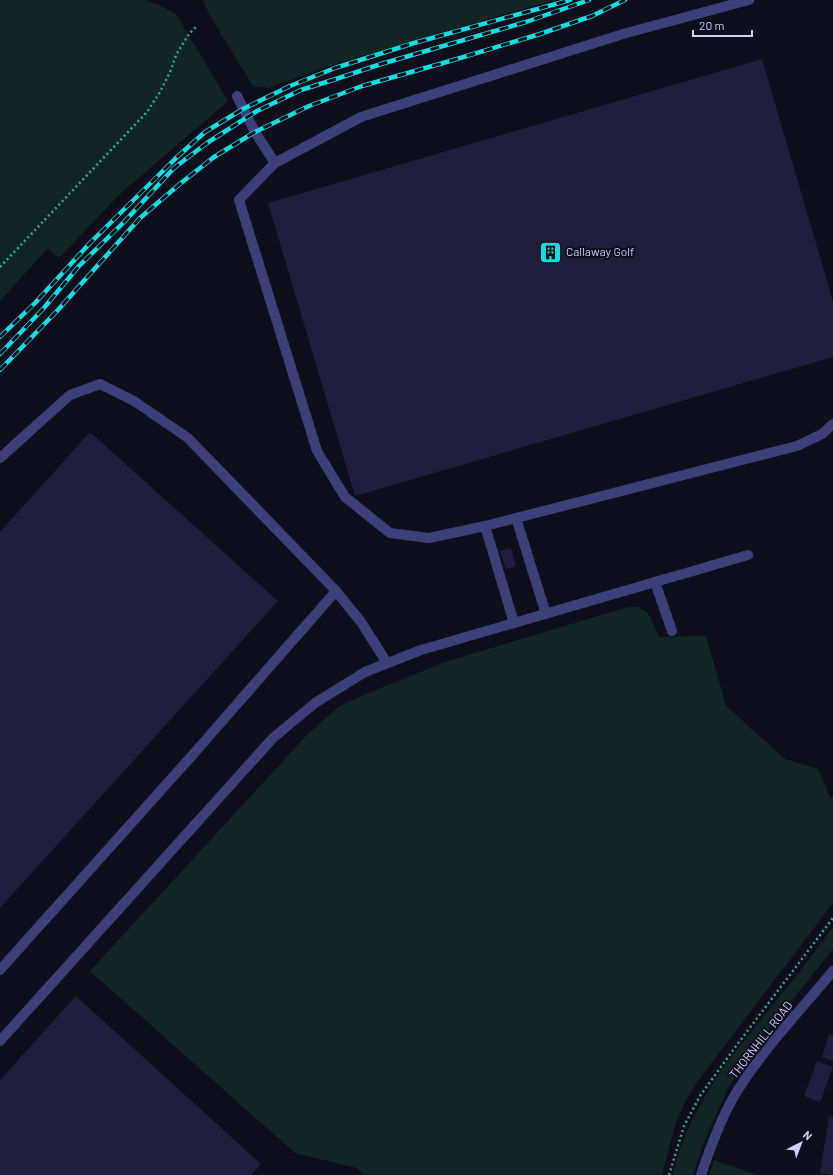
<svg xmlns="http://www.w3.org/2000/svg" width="833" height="1175" font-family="Barlow,sans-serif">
<rect width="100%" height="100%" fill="#0f0e1d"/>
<!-- green -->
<g fill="#112624">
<path d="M0,0H146L159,5L176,14L228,101L119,195L59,258L48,248L0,301Z"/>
<path d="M203,0H554L338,63L268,88L253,86L209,14Z"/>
<path d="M628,607H638L648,613L659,637L706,636L726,706L785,759L818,769L831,799L833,795V903L697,1082L686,1100L676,1122L662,1175H364L357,1168L295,1153L90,971L306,736L338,707L368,693L445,662Z"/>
<path d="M833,927V949L757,1044L727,1090L703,1145L693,1175H673C682,1133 701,1102 724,1066L803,967Z"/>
<path d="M714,1160L758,1175H709Z"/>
</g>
<!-- building -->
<g fill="#1f1c3c">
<path d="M762,59L833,301V357L355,496L268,203Z"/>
<path d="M90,432L278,601L0,908V532Z"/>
<path d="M511,548L516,566L506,569L500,551Z"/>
<path d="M76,996L261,1164L251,1175H0V1080Z"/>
<path d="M829,1034L833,1035V1061L822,1057Z"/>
<path d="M817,1061L833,1067L820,1102L804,1096Z"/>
<path d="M829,1116L833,1117V1175L820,1173Z"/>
</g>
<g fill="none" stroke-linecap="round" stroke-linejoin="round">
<!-- path -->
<g stroke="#38a595" stroke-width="2.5" stroke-dasharray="2 3" stroke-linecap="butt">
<path d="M0,267L147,112L160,92L171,70L176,55L189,34L197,26"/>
<path d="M669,1175L684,1126L700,1096L736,1046L833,918"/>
</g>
<!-- minor -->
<g stroke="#3d4078" stroke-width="10">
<path d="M749,0L623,34L361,117L275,163L239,200L317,451L345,497L390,533L429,538L485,526L797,446L822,434L833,424"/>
<path d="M237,96L255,132L275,163"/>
<path d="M0,458L70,395L100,384L134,401L188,438L336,591L361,622L387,663"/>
<path d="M516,518L546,614"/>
<path d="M485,526L514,623"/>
<path d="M655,582L672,631"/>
<path d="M0,970L189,759L336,591"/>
<path d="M0,1041L273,738L315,703L365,672L421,650L748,555"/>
<path d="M701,1175C710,1148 721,1118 736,1093C763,1049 800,1011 833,971"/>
</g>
<defs>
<g id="rail">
<path d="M0,337L35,303L90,243L176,158L205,132L243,109L290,86L335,68L414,43L570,0"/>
<path d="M0,354L43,309L79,266L124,222L174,168L207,143L257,111L301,90L339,78L381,64L526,22L589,0"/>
<path d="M0,370L57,311L140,218L181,183L214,157L255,132L309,106L362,86L450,61L540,34L592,16L625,0"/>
</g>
</defs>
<!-- rail casing -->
<use href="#rail" stroke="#15dde0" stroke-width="4.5"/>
<!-- rail -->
<use href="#rail" stroke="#0f0e1d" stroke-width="3" stroke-dasharray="9" stroke-linecap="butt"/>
</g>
<!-- icons -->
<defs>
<symbol id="building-square" viewBox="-11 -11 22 22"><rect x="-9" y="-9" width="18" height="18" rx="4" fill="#15dde0" stroke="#0f0e1d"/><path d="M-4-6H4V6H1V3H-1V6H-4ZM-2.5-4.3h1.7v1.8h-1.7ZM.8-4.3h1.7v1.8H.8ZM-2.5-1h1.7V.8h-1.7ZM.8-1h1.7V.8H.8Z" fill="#111"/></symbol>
</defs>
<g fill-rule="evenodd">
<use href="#building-square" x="538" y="240" width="25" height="25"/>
</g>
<g text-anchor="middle" stroke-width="4" stroke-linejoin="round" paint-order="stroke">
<!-- poi labels -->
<g font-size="12" fill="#d0cefb" stroke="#0f0e1d" text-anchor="start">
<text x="566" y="256">Callaway Golf</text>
</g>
<!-- street labels -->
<g font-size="12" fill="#d0cefb" stroke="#0f0e1d">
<text transform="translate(761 1040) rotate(-52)" y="4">THORNHILL ROAD</text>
</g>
</g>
<!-- north arrow -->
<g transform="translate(801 1143) rotate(42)" stroke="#0f0e1d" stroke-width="3" paint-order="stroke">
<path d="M0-3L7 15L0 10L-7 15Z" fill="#d0cefb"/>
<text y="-6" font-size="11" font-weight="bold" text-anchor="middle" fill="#d0cefb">N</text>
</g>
<!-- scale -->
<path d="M693 30v6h59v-6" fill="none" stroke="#d0cefb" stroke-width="2"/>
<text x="699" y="30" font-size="12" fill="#d0cefb" stroke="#0f0e1d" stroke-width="3" paint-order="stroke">20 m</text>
</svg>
